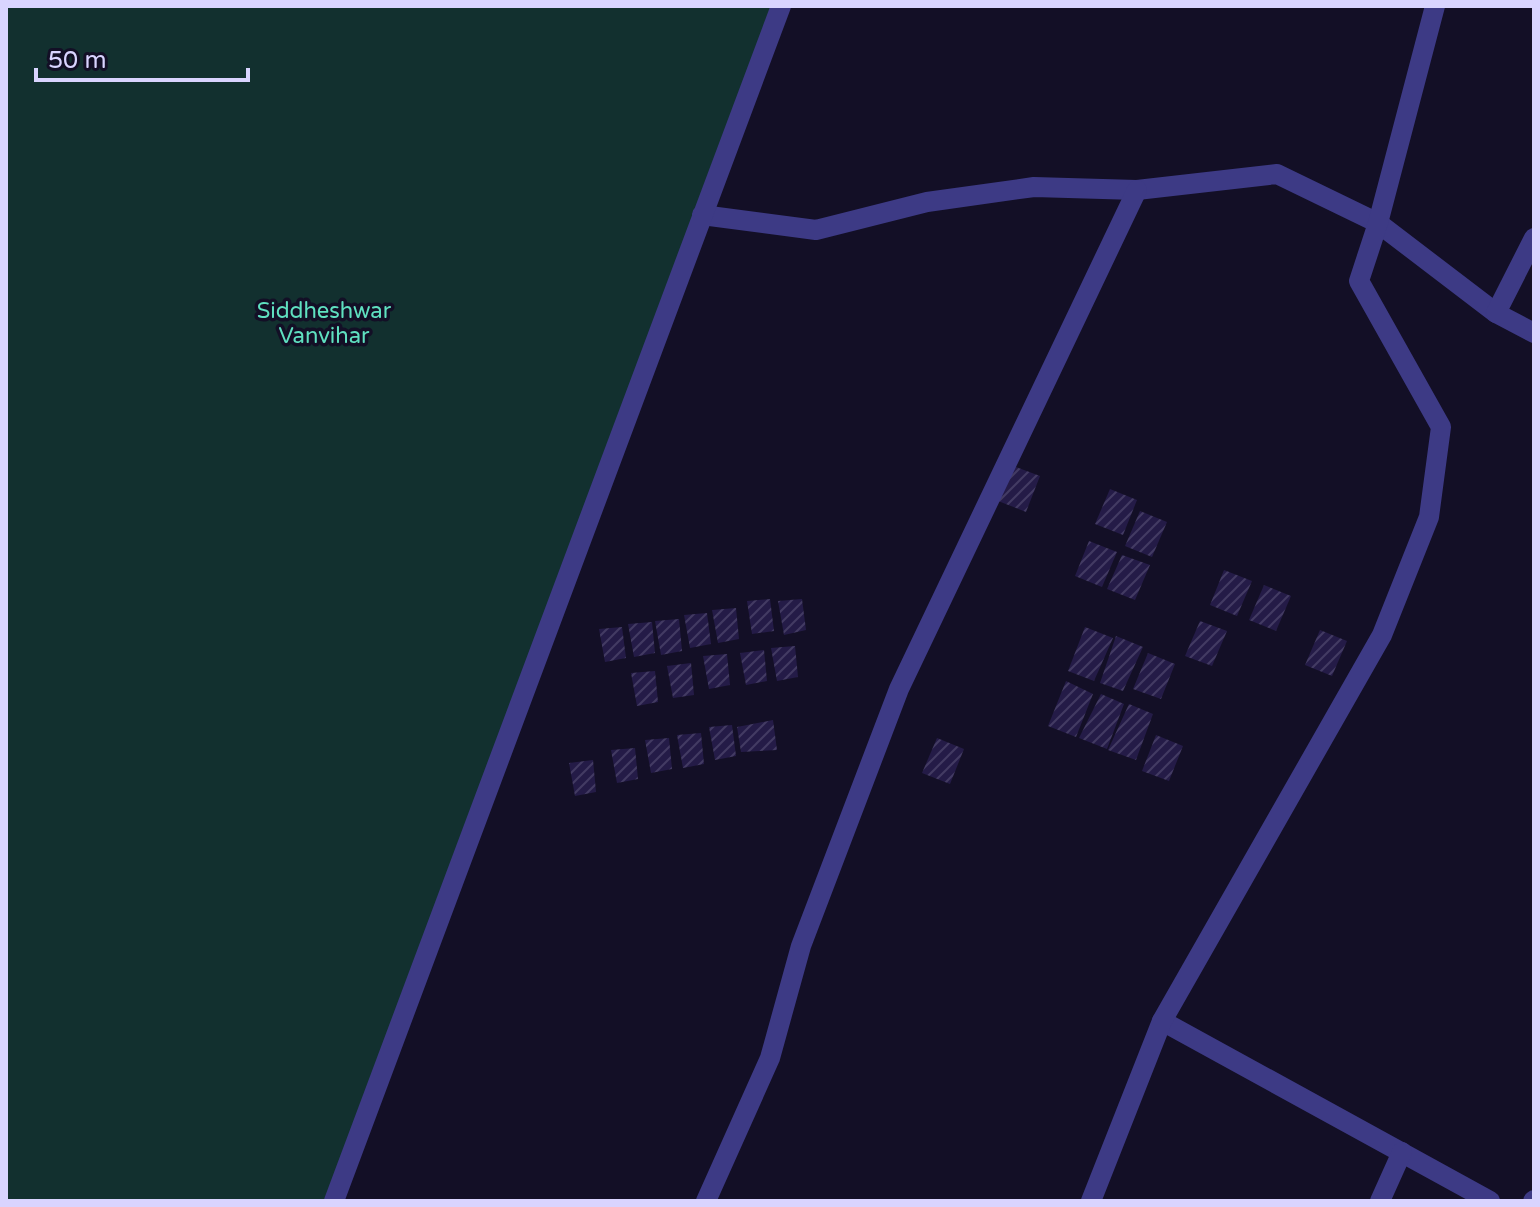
<svg xmlns="http://www.w3.org/2000/svg" width="1540" height="1207" font-family="'Varela Round',sans-serif">
<defs>
<pattern id="building-hatch" width="6" height="6" patternUnits="userSpaceOnUse" patternTransform="scale(2)"><rect width="6" height="6" fill="#241b47"/><path d="M-1 1l2-2M0 6l6-6M5 7l2-2" fill="none" stroke="#433b63"/></pattern>
</defs>
<rect width="100%" height="100%" fill="#130f26"/>
<!-- garden -->
<path fill="#12302f" d="M6,6H781L334,1201H6Z"/>
<!-- building -->
<g fill="url(#building-hatch)">
<path d="M1013,466L1040,476L1026,512L998,501Z"/>
<path d="M1110,489L1137,500L1123,535L1095,524Z"/>
<path d="M1140,511L1167,522L1152,557L1125,546Z"/>
<path d="M1089,541L1117,552L1102,587L1075,576Z"/>
<path d="M1122,555L1150,565L1135,600L1107,589Z"/>
<path d="M1224,570L1252,581L1237,616L1210,605Z"/>
<path d="M1264,585L1291,596L1276,631L1249,620Z"/>
<path d="M770,599L774,631L752,634L747,601Z"/>
<path d="M802,599L806,630L784,635L778,601Z"/>
<path d="M736,608L739,639L718,643L712,610Z"/>
<path d="M707,613L711,644L690,648L684,615Z"/>
<path d="M679,619L682,651L661,655L655,621Z"/>
<path d="M1200,621L1227,631L1212,666L1185,656Z"/>
<path d="M652,622L655,653L634,657L628,624Z"/>
<path d="M622,627L626,658L605,662L599,629Z"/>
<path d="M1085,627L1113,638L1094,681L1068,671Z"/>
<path d="M1320,630L1347,641L1332,676L1305,665Z"/>
<path d="M1116,636L1143,647L1123,691L1100,683Z"/>
<path d="M795,646L798,677L777,681L771,648Z"/>
<path d="M764,650L767,681L746,685L740,653Z"/>
<path d="M1148,653L1175,664L1161,699L1133,689Z"/>
<path d="M727,654L730,685L709,689L703,656Z"/>
<path d="M691,663L694,695L673,698L667,666Z"/>
<path d="M655,671L658,702L637,706L631,673Z"/>
<path d="M1066,681L1093,694L1076,737L1048,726Z"/>
<path d="M1101,694L1124,704L1107,749L1079,738Z"/>
<path d="M1129,704L1153,714L1136,760L1108,750Z"/>
<path d="M773,720L777,750L741,752L737,727Z"/>
<path d="M732,725L736,756L715,760L709,727Z"/>
<path d="M701,733L704,764L683,768L677,735Z"/>
<path d="M1156,735L1183,746L1169,781L1142,771Z"/>
<path d="M669,738L672,769L651,773L645,740Z"/>
<path d="M937,738L964,749L950,784L922,773Z"/>
<path d="M635,748L638,779L617,783L611,750Z"/>
<path d="M593,760L596,792L575,796L569,763Z"/>
</g>
<g fill="none" stroke-linecap="round" stroke-linejoin="round">
<!-- minor -->
<g stroke="#3d3a85" stroke-width="20">
<path d="M702,215L816,230L927,202L1034,187L1137,190L1277,174L1378,223L1496,313"/>
<path d="M1534,238L1496,313L1534,333"/>
<path d="M1162,1021L1490,1201"/>
<path d="M706,1201L770,1058L801,946L899,689L1137,190"/>
<path d="M1091,1201L1162,1021L1382,635L1429,517L1441,427L1359,281L1378,223L1435,6"/>
<path d="M1380,1201L1402,1152"/>
<path d="M1533,1201L1534,1200"/>
</g>
<!-- tertiary -->
<path stroke="#3d3a85" stroke-width="20" d="M334,1201L781,6"/>
</g>
<g text-anchor="middle" stroke-width="7" stroke-linejoin="round" paint-order="stroke">
<!-- park labels -->
<g font-size="22" fill="#5fe0c0" stroke="#130f26">
<text x="324" y="318">Siddheshwar<tspan x="324" dy="25">Vanvihar</tspan></text>
</g>
</g>
<!-- border -->
<rect width="1540" height="1207" fill="none" stroke="#d9d4ff" stroke-width="16"/>
<!-- scale -->
<path d="M36 68v12h212v-12" fill="none" stroke="#d9d4ff" stroke-width="4"/>
<text x="48" y="68" font-size="24" fill="#d9d4ff" stroke="#130f26" stroke-width="6" paint-order="stroke">50 m</text>
</svg>
